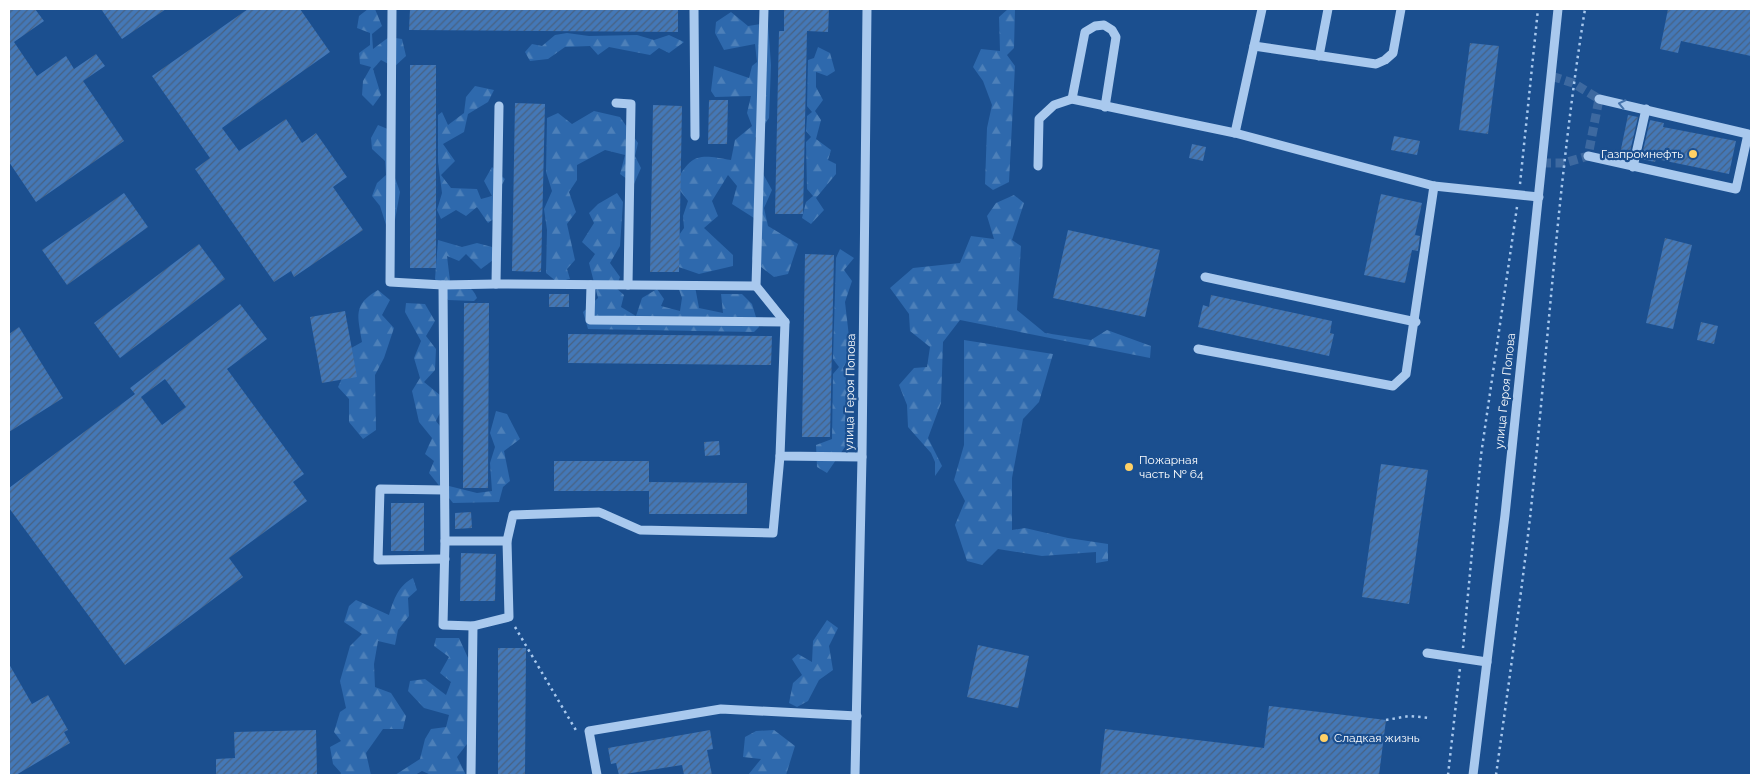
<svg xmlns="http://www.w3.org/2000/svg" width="1760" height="784" font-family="Raleway,sans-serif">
<defs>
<pattern id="forest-firs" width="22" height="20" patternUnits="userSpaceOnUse" patternTransform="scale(1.25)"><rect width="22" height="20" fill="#2e69ad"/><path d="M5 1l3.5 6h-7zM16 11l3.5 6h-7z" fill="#4d80b9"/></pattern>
<pattern id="building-hatch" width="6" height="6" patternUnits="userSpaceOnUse" patternTransform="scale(1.25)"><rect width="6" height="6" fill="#4478b7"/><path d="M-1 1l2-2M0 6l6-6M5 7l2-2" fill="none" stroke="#486282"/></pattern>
</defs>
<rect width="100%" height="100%" fill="#1b4f8f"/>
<!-- forest -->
<g fill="url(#forest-firs)">
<path d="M368,9H375L382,26L372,34L373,49L389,37L402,39L406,56L394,67L381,60L373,69L381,95L373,106L362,95L363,81L371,67L360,64L359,53L370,45V33L357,28L359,16Z"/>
<path d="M1008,9H1015L1014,48L1007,55L1015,66L1009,182L993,190L985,184L987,128L992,105L983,81L973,67L981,49L1000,51L999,17Z"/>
<path d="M731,12L748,26L768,23L771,65L769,118L755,138L756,161L772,190L764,208L768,226L798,244L788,274L774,277L752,260L754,218L732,204L737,186L728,175L712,201L718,216L704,228L733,255V266L699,274L667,263L672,245L684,228L683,216L688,201L675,184C691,153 699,154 731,160L735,140L752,126L747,113L751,96L715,97L711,91L714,66L749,78L752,66L757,62L755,44L724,50L715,33L716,22Z"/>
<path d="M567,33L589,36L637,35L654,40L669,35L684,42L669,53L659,48L650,55L609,47L598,55L590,46L565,47L548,59L530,61L525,52L532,44L542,46L555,35Z"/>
<path d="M818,47L830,53L835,71L827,76L816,72V87L823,100L815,111L821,120L816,139L831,150L828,160L836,164V174L816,198L824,210L811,224L802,218L806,202L813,196L807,189L806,142L811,137L806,131L807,116L812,112L807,106L808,60L814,58Z"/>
<path d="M475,86L494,90L488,102L468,114L464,132L443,144L455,161L441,175L451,188L477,189L481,199L492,196L484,181L492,167L505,179L494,200L502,213L488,223L477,207L466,216L456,210L441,219L437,210L442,193L438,162V115L442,112L448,125L464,113L466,97Z"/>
<path d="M594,111L620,117L638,143L635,156L641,168L634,184L620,174L625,155L605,150L577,165V180L569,192L576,212L567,224L575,260L567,269L570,279L557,282L546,273L547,230L544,209L552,191L546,172L547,118L558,113L572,124Z"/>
<path d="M378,125L395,132L389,161L400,192L395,220L387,228L380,206L372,196L377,183L386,175L385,161L372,149L371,138Z"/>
<path d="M617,193L623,202L620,246L610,263L620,277L616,288L624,295L621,307L636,316L642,298L657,289L664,299L661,306L680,311L682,298L676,281H694L699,308L723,313L721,294H742L752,304L759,327L754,332L588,329L583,312L598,298L589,263L595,254L582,242L594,223L589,213L598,204Z"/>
<path d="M1014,195L1024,203L1012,240L1021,246L1017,310L1045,333L1091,340L1107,330L1151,346L1150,358L960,320L943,342L941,403L928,438L942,466L935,476V462L931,453L908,427L907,405L899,385L914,368L927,367L930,347L910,331L909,314L890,288L913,268L960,263L971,236L994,239L987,216L996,203Z"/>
<path d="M438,240L462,247L477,243L492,247L493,260L481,269L466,254L459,261L447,256L450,281C462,283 473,286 477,298L474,301L448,300L435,279Z"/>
<path d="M840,249L854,258L844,270L852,281L845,302L851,354L843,368L851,396L845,410L847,444L827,473L817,467L816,445L832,439L833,374L839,367L833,359L836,258Z"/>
<path d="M378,290L390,300L382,315L394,328L384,358L375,375L376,430L363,439L349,422V399L338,387L348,365L346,351L362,342C358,316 352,305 378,290Z"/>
<path d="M406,303L425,304L435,321L426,336L436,349L435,370L424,382L446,400L436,421L447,435L449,486L477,493L492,491L490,463L495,447L490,433L496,411L507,414L520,439L504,451L510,481L503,487L499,502L453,503L429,473L434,461L425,454L432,438L419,422L412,391L420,378L414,358L421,341L405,312Z"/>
<path d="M964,340L1053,354L1039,402L1023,419L1012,478V530L1025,528L1068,538L1108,544V561L1096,563V552L1042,556L998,549L982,565L967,561L955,525L965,501L954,480L964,445Z"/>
<path d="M413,578L417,590L408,598L409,616L398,630L395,645L378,641L374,664L375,687L391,693L406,716L403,729H383L366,753L371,775H340L341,773L333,764L330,747L341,741L334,732L340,712L346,708L340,681L350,646L362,634L344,622L349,606L356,600L389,615C394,599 398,586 413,578Z"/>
<path d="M827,620L838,628L829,646L833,670L819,680L808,701L797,707L789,703L793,683L802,675L792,659L798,654L812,662L813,641Z"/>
<path d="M436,638H459L469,660L467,744L457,757L466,775H431L422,771L415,775H395L420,759L425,739L431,729L446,727L449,715L424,708L408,691L410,681L425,679L446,695L451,682L440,673L449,657L434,646Z"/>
<path d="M774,730L795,746L786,775H748L761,759L743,757L745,737L756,731Z"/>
</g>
<!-- building -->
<g fill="url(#building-hatch)" fill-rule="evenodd">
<path d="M9,9H35L44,21L14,42L37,76L66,56L74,69L96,54L105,66L83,81L124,141L36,202L9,162Z"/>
<path d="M101,9H166L122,39Z"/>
<path d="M248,9H300L330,52L222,128L239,151L286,119L302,143L316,133L347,177L333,187L363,230L294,277L291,271L274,282L195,169L210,158L152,76Z"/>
<path d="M410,9H678V32L409,30Z"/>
<path d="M784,9H829L828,32L807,31L803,214H775L779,31H784Z"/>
<path d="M1668,9H1751V56L1681,41L1678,53L1660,49Z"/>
<path d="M1470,43L1499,46L1488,134L1459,130Z"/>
<rect x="410" y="65" width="26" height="203"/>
<path d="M709,100H728L727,144H708Z"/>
<path d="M515,103L545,104L541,272L512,271Z"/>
<path d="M653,105L682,106L679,272H650Z"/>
<path d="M1628,115L1638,117L1629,156L1620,154Z"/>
<path d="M1650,120L1664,123L1663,127L1736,141L1729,174L1656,159L1655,162L1641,159Z"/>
<path d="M1394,136L1420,141L1417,155L1391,150Z"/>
<path d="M1192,144L1206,147L1203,161L1189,158Z"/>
<path d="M124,193L148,227L67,285L42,250Z"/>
<path d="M1381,194L1422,203L1415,235L1420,236L1418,251L1412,250L1405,283L1364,275Z"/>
<path d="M1068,230L1160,250L1145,317L1053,298Z"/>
<path d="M1665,238L1692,245L1673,329L1646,323Z"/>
<path d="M199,244L225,279L120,358L94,323Z"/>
<path d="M805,254L834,255L830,437H802Z"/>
<rect x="549" y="294" width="20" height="13"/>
<path d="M1211,295L1332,321L1330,333L1334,334L1329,356L1198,327L1203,305L1209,307Z"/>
<path d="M464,303H489L488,488H463Z"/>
<path d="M240,304L267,339L227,369L304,474L293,482L307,501L229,558L243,577L125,665L9,508V488L135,394L130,388ZM165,379L186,407L162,425L141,397Z"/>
<path d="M345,311L357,377L322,383L310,317Z"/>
<path d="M1701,322L1718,326L1714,344L1697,340Z"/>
<path d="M19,327L63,398L9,432V334Z"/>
<path d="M568,334L772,336L771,365L568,363Z"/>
<path d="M719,441L720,455L705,456L704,442Z"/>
<path d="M554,461H649V482L747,483V514H649V491H554Z"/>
<path d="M1381,464L1428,470L1409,604L1362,597Z"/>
<rect x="391" y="503" width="33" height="48"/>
<path d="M471,512L472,528L455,529V513Z"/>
<path d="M461,553L496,554L495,601H460Z"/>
<path d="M978,645L1029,656L1018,708L967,697Z"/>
<path d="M498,648H526L525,775H498Z"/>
<path d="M9,664L32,704L48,695L68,730L64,732L70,743L16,775H9Z"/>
<path d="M1269,706L1386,720L1379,775H1100L1105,729L1264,748Z"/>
<path d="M316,730L317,775H216V759L235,758L234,732Z"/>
<path d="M710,730L713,749L707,750L712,775H684L682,765L619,775L616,763L611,764L608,748Z"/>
</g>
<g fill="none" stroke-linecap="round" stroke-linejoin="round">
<!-- minor-tunnel -->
<path stroke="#3d69a0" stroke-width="9" stroke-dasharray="9 4.5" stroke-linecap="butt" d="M1542,163H1564L1588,156L1599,99L1573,83L1551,76"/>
<!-- path -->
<g stroke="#a9c9ee" stroke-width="2.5" stroke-dasharray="2.5 4" stroke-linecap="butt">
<path d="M1520,184L1538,9"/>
<path d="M515,627L577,732"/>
<path d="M1463,648L1481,455L1517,207"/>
<path d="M1386,720L1409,716L1431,718"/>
<path d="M1448,775L1460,668"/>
<path d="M1496,775C1508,689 1520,604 1530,518C1548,348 1558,177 1585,9"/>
</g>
<!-- minor -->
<g stroke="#a9c9ee" stroke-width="9">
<path d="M392,9L390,282L443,285L496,284L756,286"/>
<path d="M694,9L695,136"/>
<path d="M764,9L756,286L785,322L780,456L862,457"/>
<path d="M1254,46L1376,64L1385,60L1393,53L1401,9"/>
<path d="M1319,56L1328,9"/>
<path d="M1072,99L1085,32L1095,26L1104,25L1112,30L1116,37L1105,107"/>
<path d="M616,103L631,104L628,285"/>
<path d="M1235,133L1262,9"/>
<path d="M1588,156L1736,189L1748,134L1599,99"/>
<path d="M1038,166L1039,119L1054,105L1072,99L1235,133L1434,186L1539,197"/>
<path d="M1633,167L1646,109"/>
<path d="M1205,277L1416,322"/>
<path d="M496,284L499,106"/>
<path d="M443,285L445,541L443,625L473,626L509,617L507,541L513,515L599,512L640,530L773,533L780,456"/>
<path d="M591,285L590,320L785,322"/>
<path d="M1198,349L1393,386L1406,374L1434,186"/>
<path d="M444,490L380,489L378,560L445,559"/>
<path d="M445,541H507"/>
<path d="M1427,653L1487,662"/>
<path d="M471,775L473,626"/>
<path d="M597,775L589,731L721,709L857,716"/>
<path d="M855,775L862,457L867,9"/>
<path d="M1473,775L1505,515L1558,9"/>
</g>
</g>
<!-- one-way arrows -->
<defs><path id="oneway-chevron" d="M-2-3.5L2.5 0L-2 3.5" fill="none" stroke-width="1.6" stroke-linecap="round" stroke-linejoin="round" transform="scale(1.25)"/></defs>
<use stroke="#4674ac" href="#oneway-chevron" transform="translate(1622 104) rotate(-168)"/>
<!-- markers -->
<g fill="#ffd166" stroke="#1b4f8f" stroke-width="2">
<circle cx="1693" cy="154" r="5"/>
<circle cx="1129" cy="467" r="5"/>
<circle cx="1324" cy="738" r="5"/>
</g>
<g text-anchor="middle" stroke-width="4.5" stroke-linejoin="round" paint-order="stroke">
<!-- poi labels -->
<g font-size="12" fill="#fff" stroke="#1b4f8f" text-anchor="start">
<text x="1683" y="158" text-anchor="end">Газпромнефть</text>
<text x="1139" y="464">Пожарная<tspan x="1139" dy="14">часть № 64</tspan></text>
<text x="1334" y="742">Сладкая жизнь</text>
</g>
<!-- street labels -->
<g font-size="12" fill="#fff" stroke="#1b4f8f">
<text transform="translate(1505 391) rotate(-84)" y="4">улица Героя Попова</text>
<text transform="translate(850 392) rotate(-89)" y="4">улица Героя Попова</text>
</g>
</g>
<!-- border -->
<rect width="1760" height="784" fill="none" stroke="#ffffff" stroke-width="20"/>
</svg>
